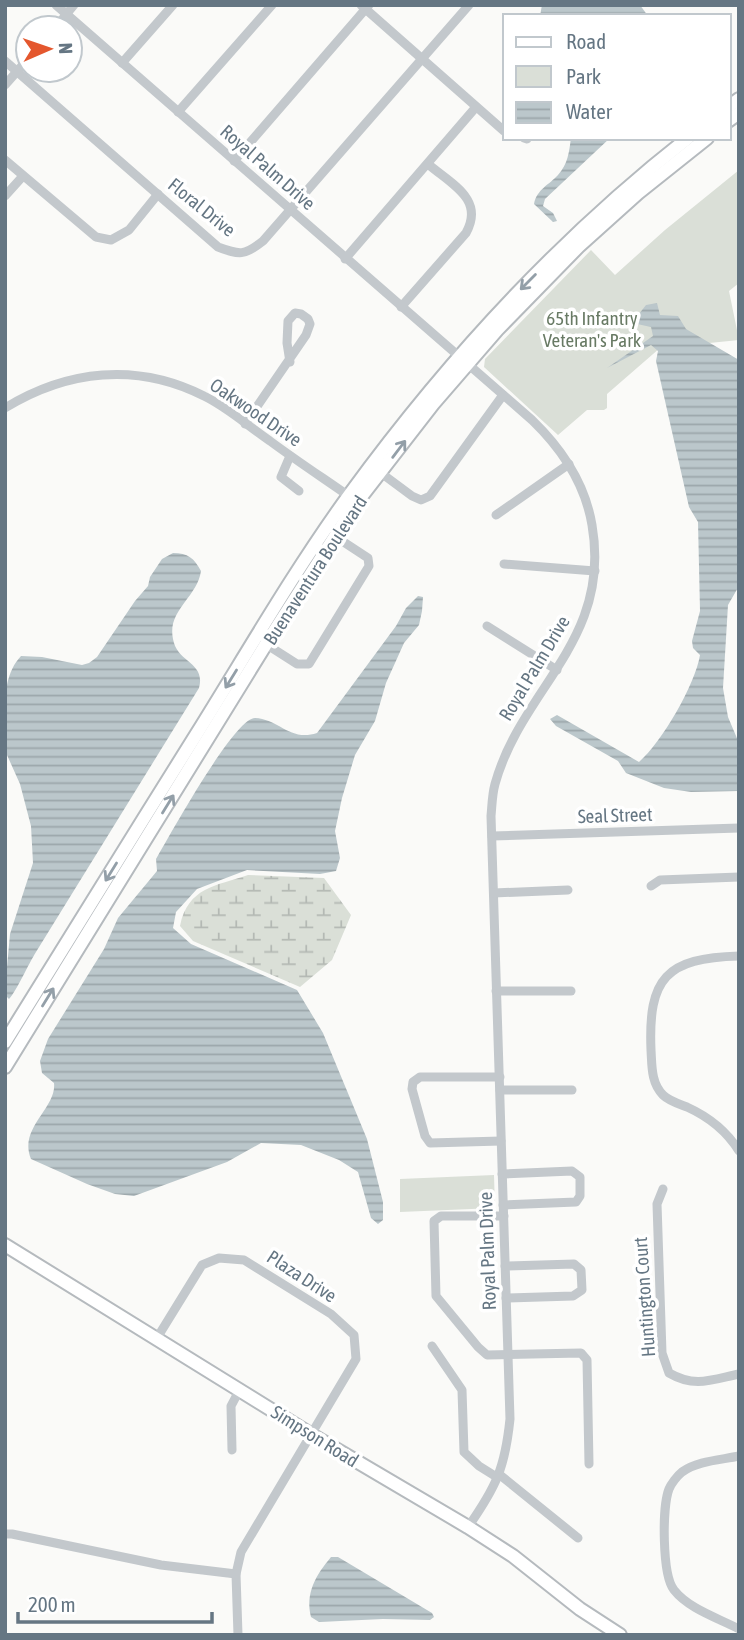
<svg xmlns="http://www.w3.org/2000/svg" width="744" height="1640" font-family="'Asap Condensed',sans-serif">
<defs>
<pattern id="wetland-marsh" width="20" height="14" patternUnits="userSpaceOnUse" patternTransform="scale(1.75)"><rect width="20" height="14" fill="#dadfd7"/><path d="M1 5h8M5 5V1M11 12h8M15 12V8" fill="none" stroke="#b4b9b4"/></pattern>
<pattern id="water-rules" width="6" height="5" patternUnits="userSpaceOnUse" patternTransform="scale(1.75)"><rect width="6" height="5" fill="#bbc7cb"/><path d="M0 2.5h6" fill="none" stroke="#9ca6aa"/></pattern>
</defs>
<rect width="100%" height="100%" fill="#fafaf8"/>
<!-- wetland -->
<path fill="url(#wetland-marsh)" d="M248,875L324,878L351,915L332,960L300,987L193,941L180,926C188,887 216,886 248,875Z"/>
<!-- green -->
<g fill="#dadfd7">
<path d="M739,170V283L729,291L739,340L660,348L607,394V408L604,410H587L558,435L484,367L485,359L591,250L615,275L665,230Z"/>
<path d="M494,1175L495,1208L400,1212V1179Z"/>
</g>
<!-- water -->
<g fill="url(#water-rules)">
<path d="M542,5H640L648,16H540Z"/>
<path d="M571,138H610L545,199L543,206L553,213L557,221L553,222L534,204C537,189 549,185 558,175C568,164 569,152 571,138Z"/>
<path d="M657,303L660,315L678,316L686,329L739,360V586L728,605L723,688L728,717L739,743V791L691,792L664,788L626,773L618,761L556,726L550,719L557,715L639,762C662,742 695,685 700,655L693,648L692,641L700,611L698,522L689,507L656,361L658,351L651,345L607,368L653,336L651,327L637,324L635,319L646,305Z"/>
<path d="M173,553C188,553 194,558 201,571C197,598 167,610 173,639C177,663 206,662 199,688L36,952C29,963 16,992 9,999L5,995V989L10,934L33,863L31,826L20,784L7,755L5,745C5,716 0,678 21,656L42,657L82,665L89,663L97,657L135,601L148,586L150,577L162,559Z"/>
<path d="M418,596L423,597L422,611L419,625L404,643L386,683L375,721L355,755L342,798L335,831L340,858L336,871L320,874L247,870L197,889L176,912L173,928L191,944L297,990L323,1033L367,1139L383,1202V1220L378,1224L371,1218L358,1172L339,1160L301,1145L261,1143L227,1162L134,1196L115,1194L87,1184L31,1159C18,1128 57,1108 54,1083L42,1073L40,1061L48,1039L104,949L118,918L157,871L156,859C169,837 234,718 255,718C279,719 290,742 317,733L396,626L406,608Z"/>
<path d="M331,1557H338L432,1613L434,1617L430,1620L383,1619L319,1622L311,1617C305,1593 316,1575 331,1557Z"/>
</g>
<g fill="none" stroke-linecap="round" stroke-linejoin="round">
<defs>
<g id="major">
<path d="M728,107L739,99"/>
<path d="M728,121L739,113"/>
<path d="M5,1042C69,939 132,837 196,735C246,655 294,571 350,494C447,361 558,240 688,138"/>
<path d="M5,1067L266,644L357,502L433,404L497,330L579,246L638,193L707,138"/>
<path d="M5,1245L312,1435L468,1527L513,1556L580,1609L620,1635"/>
</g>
</defs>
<!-- major casing -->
<use href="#major" stroke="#b5babe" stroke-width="16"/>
<!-- minor -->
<g stroke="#c3c8cc" stroke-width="9">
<path d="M56,5L532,420C562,449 585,483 592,525C612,641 522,687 495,784C492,795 492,806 491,816L510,1419C505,1468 496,1487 468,1527"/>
<path d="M361,5L504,131"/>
<path d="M55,28L74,5"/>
<path d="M5,61L218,247C240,255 244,256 263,241L469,5"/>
<path d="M122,63L173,5"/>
<path d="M5,85L28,59"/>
<path d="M178,112L272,5"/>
<path d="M524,138L527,139"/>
<path d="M5,160L96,237L111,240L129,230L158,194"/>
<path d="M234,161L369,5"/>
<path d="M5,196L23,176"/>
<path d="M345,259L476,107"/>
<path d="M401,307L466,233C485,199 451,184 428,164"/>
<path d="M5,408C67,370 137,362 204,396C227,407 248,426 270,441C297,461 326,480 353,499"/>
<path d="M245,424L306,335L310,324L308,319L301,314L295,313L288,321L287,343L290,362"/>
<path d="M290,456L281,477L299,491"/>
<path d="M381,473L412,496L421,500L430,496L503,395"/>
<path d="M496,515L569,464"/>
<path d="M504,564L595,571"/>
<path d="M487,626L557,670"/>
<path d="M261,641L297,664H309L369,566L368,558L336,537"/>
<path d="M492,836L739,828"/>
<path d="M651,886L660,880L739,877"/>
<path d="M494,893L568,890"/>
<path d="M739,956C666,958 648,978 651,1050C652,1066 651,1083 663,1095C669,1101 679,1104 687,1107C709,1117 726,1130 739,1151"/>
<path d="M496,991H571"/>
<path d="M500,1077H420L413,1082L412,1089L425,1136L430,1143L501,1141"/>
<path d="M500,1090H572"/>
<path d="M502,1174L572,1171L580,1177V1196L576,1202L503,1205"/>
<path d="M663,1189L657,1204L662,1353L669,1373C695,1388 711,1380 739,1374"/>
<path d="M504,1216H441L434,1221L436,1296L478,1347L487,1355L581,1353L587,1360L589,1464"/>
<path d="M505,1266L574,1264L581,1270L582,1290L573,1296L506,1298"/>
<path d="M157,1338L202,1265L219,1258L244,1260L331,1314L354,1335L356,1359L241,1552L236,1574L238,1635"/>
<path d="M432,1346L462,1390L464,1452L479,1466L495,1476L500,1475L578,1538"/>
<path d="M232,1450L231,1406L240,1389"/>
<path d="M739,1456C720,1460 697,1461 682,1472C677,1476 671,1484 669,1489C662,1507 662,1575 674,1590C689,1609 718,1618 739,1629"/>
<path d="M5,1534H12L161,1565L236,1574"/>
</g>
<!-- major -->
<use href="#major" stroke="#fff" stroke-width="12"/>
</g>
<!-- one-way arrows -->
<defs><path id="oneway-shaft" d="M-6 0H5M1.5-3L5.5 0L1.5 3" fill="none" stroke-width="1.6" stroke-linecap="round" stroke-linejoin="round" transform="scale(1.75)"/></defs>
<g stroke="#939fa8">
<use href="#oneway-shaft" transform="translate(528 282) rotate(135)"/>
<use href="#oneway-shaft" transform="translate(399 449) rotate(-53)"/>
<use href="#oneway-shaft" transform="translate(231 679) rotate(122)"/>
<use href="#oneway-shaft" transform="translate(168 804) rotate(-58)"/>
<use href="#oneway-shaft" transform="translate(111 872) rotate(122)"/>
<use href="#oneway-shaft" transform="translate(48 997) rotate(-58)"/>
</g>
<g text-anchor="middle" stroke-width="7" stroke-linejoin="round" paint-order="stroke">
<!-- street labels -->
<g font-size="19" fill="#657683" stroke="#fff">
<text transform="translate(268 167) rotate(41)" y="7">Royal Palm Drive</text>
<text transform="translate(202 207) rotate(39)" y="7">Floral Drive</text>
<text transform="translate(256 412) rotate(34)" y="7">Oakwood Drive</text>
<text transform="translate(315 570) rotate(-57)" y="7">Buenaventura Boulevard</text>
<text transform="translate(534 668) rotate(-59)" y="7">Royal Palm Drive</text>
<text transform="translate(615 815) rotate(-2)" y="7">Seal Street</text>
<text transform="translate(487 1251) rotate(-92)" y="7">Royal Palm Drive</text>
<text transform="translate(302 1276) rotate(33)" y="7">Plaza Drive</text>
<text transform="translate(644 1297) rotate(-94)" y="7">Huntington Court</text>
<text transform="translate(315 1436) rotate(32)" y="7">Simpson Road</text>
</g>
<!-- park labels -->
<g font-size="19" fill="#687a64" stroke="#fff">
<text x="592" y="325">65th Infantry<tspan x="592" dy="22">Veteran's Park</tspan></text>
</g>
</g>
<!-- border -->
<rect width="744" height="1640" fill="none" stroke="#657683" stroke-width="14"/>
<!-- legend -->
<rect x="503" y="14" width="228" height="126" fill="#ffffff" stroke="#c1c8cd" stroke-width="2"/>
<rect x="516" y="37" width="35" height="10" fill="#ffffff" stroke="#c1c8cd" stroke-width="2"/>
<text x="566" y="49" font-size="21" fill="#657683">Road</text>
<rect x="516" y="66" width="35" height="21" fill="#dadfd7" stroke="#c1c8cd" stroke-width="2"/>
<text x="566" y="84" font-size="21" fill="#657683">Park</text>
<rect x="516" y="102" width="35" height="21" fill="url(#water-rules)" stroke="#c1c8cd" stroke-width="2"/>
<text x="566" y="119" font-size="21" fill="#657683">Water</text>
<!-- north arrow -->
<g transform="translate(49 49) rotate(88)"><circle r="33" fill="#ffffff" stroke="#c1c8cd" stroke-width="2"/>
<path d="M0-5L12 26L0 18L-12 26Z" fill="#e4572e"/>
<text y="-10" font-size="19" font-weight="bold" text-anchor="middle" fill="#657683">N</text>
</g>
<!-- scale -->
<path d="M18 1612v10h194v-10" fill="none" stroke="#657683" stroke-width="3.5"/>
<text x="28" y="1612" font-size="21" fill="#657683" stroke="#ffffff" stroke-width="5" paint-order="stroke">200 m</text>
</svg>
